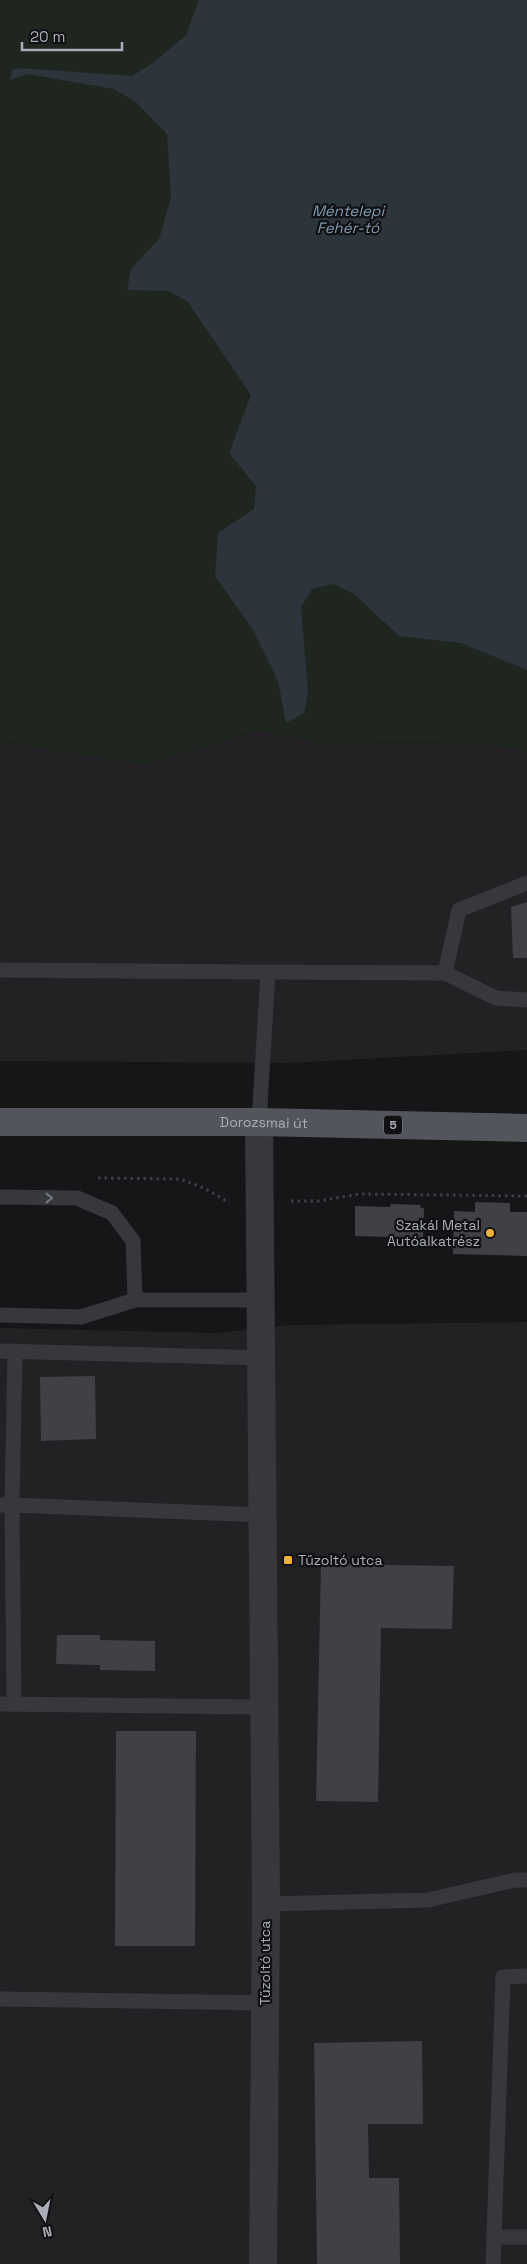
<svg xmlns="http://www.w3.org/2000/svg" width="527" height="2264" font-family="'Space Grotesk',sans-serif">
<rect width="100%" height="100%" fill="#161618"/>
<!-- built -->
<g fill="#222225">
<path d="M257,730L328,744L472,743L527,750V1050L288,1063L0,1061V741L147,765Z"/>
<path d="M527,1322V2264H0V1328L217,1333L291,1325Z"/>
</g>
<!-- green -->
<path fill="#1e261f" d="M0,0H527V750L472,743L328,744L257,730L147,765L0,741Z"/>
<!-- water -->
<path fill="#2c353c" d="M199,0H527V670L461,643L399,636L353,593L333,584L312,589L301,607L308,692L304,713L286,723L278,681L252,628L215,576L218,533L254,509L256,486L229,453L251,395L188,302L169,291L127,290L131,269L159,239L171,198L167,134L136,102L114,89L28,74L10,80L12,70L20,68L132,76L153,63L186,35Z"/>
<!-- building -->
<g fill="#404145">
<path d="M527,902V958H513L511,907Z"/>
<path d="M475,1202L510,1203V1212H527V1256L453,1254L454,1211L475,1212Z"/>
<path d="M391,1204L421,1205L420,1208H424L423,1238L355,1236V1206L390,1207Z"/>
<path d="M95,1376L96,1439L41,1441L40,1377Z"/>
<path d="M321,1564L454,1566L452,1629L381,1628L378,1802L316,1801Z"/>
<path d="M57,1635H100V1640L155,1641V1671L100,1670V1665L56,1664Z"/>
<path d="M116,1731H196L195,1946H115Z"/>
<path d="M422,2041L423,2124H368L369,2178H399L400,2264H317L314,2043Z"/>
</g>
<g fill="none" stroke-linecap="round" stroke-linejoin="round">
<!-- path -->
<g stroke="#3d3f44" stroke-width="3" stroke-dasharray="2.5 4" stroke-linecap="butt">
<path d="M98,1178L180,1179L204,1188L225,1200H230"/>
<path d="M291,1201H318L360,1194L527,1196"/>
</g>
<!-- service -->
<g stroke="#37383d" stroke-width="15">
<path d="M0,970L268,972L259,1122"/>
<path d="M268,972L445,973L496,998L527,1000"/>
<path d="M445,973L459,910L527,883"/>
<path d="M0,1197L77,1198L112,1213L133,1241L135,1300"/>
<path d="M0,1315L81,1317L135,1300H261"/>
<path d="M0,1351L261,1358"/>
<path d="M15,1351L12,1505L262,1515"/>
<path d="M0,1505H12L14,1704"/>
<path d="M0,1704L264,1707"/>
<path d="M266,1904L428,1900L515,1880H527"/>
<path d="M0,1999L265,2003"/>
<path d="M494,2237L503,1977L527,1976"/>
<path d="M493,2264L494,2237H527"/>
</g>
<!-- minor -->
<path stroke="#37383d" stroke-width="28" d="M259,1122L266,1904L263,2264"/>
<!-- primary -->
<path stroke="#53555c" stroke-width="28" id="s1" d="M0,1122H259L527,1128"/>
</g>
<!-- one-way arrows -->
<defs><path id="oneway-chevron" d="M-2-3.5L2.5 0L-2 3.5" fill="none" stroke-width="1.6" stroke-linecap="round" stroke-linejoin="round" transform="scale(1.25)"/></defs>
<use stroke="#757881" href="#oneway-chevron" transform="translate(49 1198)"/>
<!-- markers -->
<g fill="#f2b134" stroke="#111113" stroke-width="2">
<circle cx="490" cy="1233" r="5"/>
<rect x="283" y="1555" width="10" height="10" rx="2.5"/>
</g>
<g text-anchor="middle" stroke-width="4.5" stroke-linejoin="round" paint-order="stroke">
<!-- shield labels -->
<rect fill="#111113" stroke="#7b7e86" stroke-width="1" x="384" y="1115.5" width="18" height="19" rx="4"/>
<g font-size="12" font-weight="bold" fill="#a8adb8">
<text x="393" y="1129">5</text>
</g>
<!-- street labels -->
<g font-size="14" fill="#a8adb8" stroke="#111113">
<text dy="5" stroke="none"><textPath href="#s1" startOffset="264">Dorozsmai út</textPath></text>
<text transform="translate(265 1963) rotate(-90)" y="5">Tűzoltó utca</text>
</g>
<!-- poi labels -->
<g font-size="14" fill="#a8adb8" stroke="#111113" text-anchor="end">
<text x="480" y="1230">Szakál Metal<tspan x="480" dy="16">Autóalkatrész</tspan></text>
<text x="298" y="1565" text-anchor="start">Tűzoltó utca</text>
</g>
<!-- water labels -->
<g font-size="15" font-style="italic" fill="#7f9bb3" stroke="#111113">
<text x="348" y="216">Méntelepi<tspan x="348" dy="17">Fehér-tó</tspan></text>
</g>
</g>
<!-- north arrow -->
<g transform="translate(45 2219) rotate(170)" stroke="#111113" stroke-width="4" paint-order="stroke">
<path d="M0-4L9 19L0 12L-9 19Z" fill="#a8adb8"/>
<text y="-8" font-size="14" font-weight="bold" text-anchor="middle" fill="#a8adb8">N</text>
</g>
<!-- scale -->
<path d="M22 42v8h100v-8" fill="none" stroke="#a8adb8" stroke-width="2.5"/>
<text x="30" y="42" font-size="15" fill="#a8adb8" stroke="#111113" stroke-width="4" paint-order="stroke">20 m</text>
</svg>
